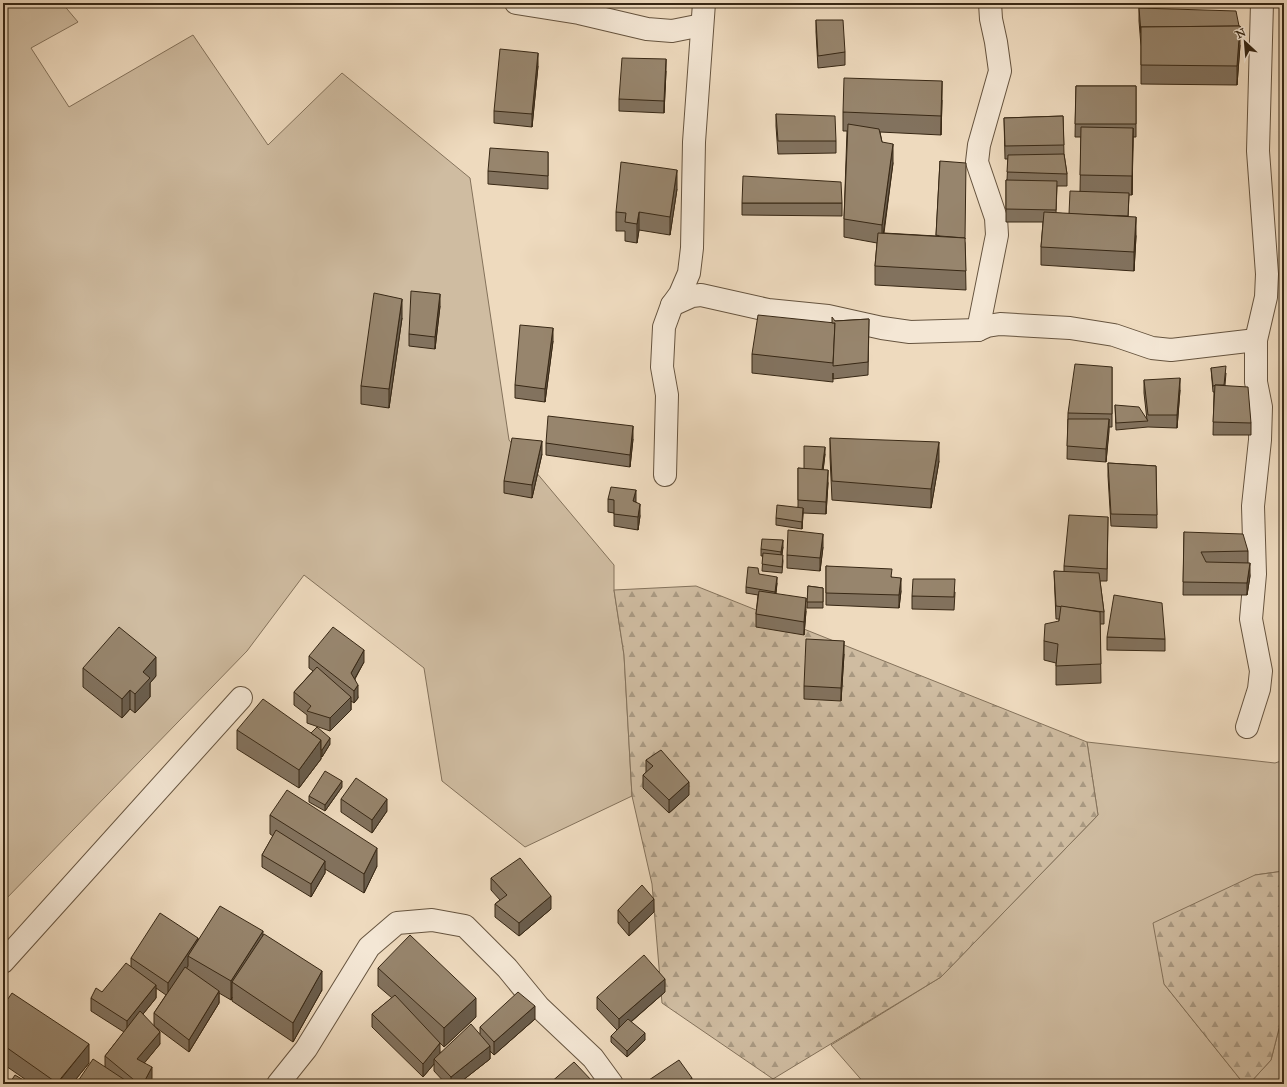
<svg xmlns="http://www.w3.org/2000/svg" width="1287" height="1087" font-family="'IM FELL Great Primer',serif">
<defs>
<pattern id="forest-firs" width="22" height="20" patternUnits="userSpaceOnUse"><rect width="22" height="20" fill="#cfbca1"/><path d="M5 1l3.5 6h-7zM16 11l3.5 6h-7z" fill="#a99982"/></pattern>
</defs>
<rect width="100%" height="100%" fill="#eedabe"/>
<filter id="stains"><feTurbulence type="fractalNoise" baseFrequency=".005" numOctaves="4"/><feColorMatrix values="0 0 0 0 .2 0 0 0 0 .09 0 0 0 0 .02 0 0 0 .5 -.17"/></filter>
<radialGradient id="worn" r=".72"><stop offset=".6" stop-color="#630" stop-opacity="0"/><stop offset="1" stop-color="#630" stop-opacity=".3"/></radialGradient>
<!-- green -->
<g fill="#cfbca1" stroke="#84725b">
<path d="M3,3H62L78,22L31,48L69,107L193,35L268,145L342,73L470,178L509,440L614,565V590L624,655L632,796L525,847L442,781L424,668L304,575L247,651L3,902Z"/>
<path d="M1087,742L1275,763L1284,760V871L1255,875L1164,984L1244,1084H865L831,1045L941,977L1098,815Z"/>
<path d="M1284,1009V1084H1249L1271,1060Z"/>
</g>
<!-- forest -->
<g fill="url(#forest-firs)" stroke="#84725b">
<path d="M696,586L1087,742L1098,815L941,977L773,1079L662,1003L652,884L632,796L624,655L614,590Z"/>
<path d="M1284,871V1009L1271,1060L1249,1084H1244L1164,984L1153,923L1255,875Z"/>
</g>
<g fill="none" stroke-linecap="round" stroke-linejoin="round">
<defs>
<g id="minor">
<path d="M516,3L579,13L647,29L672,31L702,25"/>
<path d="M672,305L692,296L701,295L768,310L828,316L882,328L910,332L978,330L987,326L1000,324L1070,328L1114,335L1152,348L1171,350L1256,340"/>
<path d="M978,330L997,235L996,218L977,162L979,145L1000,71L996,42L991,19L990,3"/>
<path d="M665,475L667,395L662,367L664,327L672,305L680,294L689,273L692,248L694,142L704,3"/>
<path d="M1247,727L1259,689L1261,671L1251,619L1255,574L1253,506L1260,440L1261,407L1256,382V340L1266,297L1267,274L1258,151L1262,3"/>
<path d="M3,962L241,698"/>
<path d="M278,1084L306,1049L369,947L397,923L432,920L465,926L507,968L539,1007L593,1058L612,1084"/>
</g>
</defs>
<!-- minor casing -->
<use href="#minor" stroke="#66543f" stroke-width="24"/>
<!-- minor -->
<use href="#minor" stroke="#f4e7d5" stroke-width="22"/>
</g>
<!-- wall -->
<g fill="#82725e" stroke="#382815">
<path d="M1139,8L1240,45L1237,85L1141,84V46L1139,21Z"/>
<path d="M816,20L845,52V65L818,68L816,32Z"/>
<path d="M538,66L532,127L494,123V111Z"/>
<path d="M666,71L664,113L619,111V99Z"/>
<path d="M1076,86H1136V137H1133L1132,195H1129L1128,217L1136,236L1134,271L1041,265V247L1043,222H1006V180H1007L1008,159H1005L1004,118L1063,116L1064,154L1067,174V186H1057L1056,213L1069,214L1080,191L1081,137H1075Z"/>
<path d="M942,100L941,135L880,132L882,142L893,163L884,233L936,236L940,161L965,243L966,290L875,285V266L877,243L844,237V219L847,131H843V112Z"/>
<path d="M1284,104V131H1282Z"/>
<path d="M776,114L836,141V153L778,154L776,126Z"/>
<path d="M548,152V189L488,184V171Z"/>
<path d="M677,189L670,235L639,230L637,243L625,241V231H616V212Z"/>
<path d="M742,203H842V216L742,215Z"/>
<path d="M440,306L435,349L409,346V334Z"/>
<path d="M402,318L389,408L361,404V386Z"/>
<path d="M869,319L868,375L833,379V373V382L752,373V354L832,323L835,321Z"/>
<path d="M553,341L545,402L515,398V385Z"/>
<path d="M1112,367V427H1109L1106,462L1067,459L1068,413Z"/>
<path d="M1211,368L1226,373L1225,385L1251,423V435H1213L1214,392H1213Z"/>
<path d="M1144,380L1180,390L1177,428L1148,427L1116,430L1115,405L1147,420L1144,393Z"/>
<path d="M830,438L939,461L931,508L832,500L830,457Z"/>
<path d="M633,439L630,467L546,455V443Z"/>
<path d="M542,454L532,498L504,493V481Z"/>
<path d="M825,454L823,470L828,483L826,514L803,513L802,529L776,525V518L798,507V468L804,469Z"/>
<path d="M1108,463L1156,466L1157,528L1111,526L1108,476Z"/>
<path d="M608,499L636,502L640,516L638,530L614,526V513L608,512Z"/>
<path d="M1108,517L1107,581H1100L1104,612V624H1100L1101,683L1056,685V663L1044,660V641L1059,621V619H1056L1054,571L1064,572V566Z"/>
<path d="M1184,532L1248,551V563L1250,576L1247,595H1183Z"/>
<path d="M783,547L782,555L783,561L782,573L762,571L763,556H761V549Z"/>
<path d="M823,547L820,571L787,568V555Z"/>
<path d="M826,566L892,577L901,591L899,608L826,605Z"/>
<path d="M759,574L777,583L776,594L806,611L804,635L756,627V614L758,595L746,593V587Z"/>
<path d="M808,586L823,588V608H807Z"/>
<path d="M955,592L954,610L912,609V596Z"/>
<path d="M1107,637L1165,639V651L1107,650Z"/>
<path d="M844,654L841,701L804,699V686Z"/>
<path d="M309,656L364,662L355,679L358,698L354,703L351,701V710L330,731L307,723V715L294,705V692L313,671L309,668Z"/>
<path d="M83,668L156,676L150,683V697L135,713L130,709L122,718L83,687Z"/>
<path d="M237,730L311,733L330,744L322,757L321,756V759L299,788L237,749Z"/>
<path d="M646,760L689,795L669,813L643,788V775L646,772Z"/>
<path d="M342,787L325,811L309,802V796Z"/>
<path d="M341,799L387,811L372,833L341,812Z"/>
<path d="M270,815L377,866L364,893L325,869V873L311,897L262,867V855L273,836L270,834Z"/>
<path d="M491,878L551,909L519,936L495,917V904L500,900L491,890Z"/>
<path d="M618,910L654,912L629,936L618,923Z"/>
<path d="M263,936L322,990L293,1042L232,1001V997L231,1000L219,993V1003L189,1052L154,1026V1013L166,995L156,988V998L143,1014L160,1044L144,1063L152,1080L149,1084H76L105,1067V1056L124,1032L91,1011V998L102,992L131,967V958L198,940Z"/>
<path d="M378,968L476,1017L444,1047L438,1041L440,1053L480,1034V1027L535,1019L494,1055L490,1051V1059L458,1084H446L434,1071V1064L423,1077L372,1027V1014L392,998L378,986Z"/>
<path d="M665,992L631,1022L645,1040L627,1057L611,1042V1036L617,1030L597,1009V997Z"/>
<path d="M3,1006L89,1063L72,1084H32L3,1064Z"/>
</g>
<!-- shaded-wall -->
<g fill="#6a5d4c" stroke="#382815">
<path d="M1240,26V45L1237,85V66Z"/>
<path d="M538,53V66L532,127V114Z"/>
<path d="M666,59V71L664,113V101Z"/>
<path d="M942,81V100L941,135V116Z"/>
<path d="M1133,128V146L1132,195V176Z"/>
<path d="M893,144V163L882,243V225Z"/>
<path d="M677,170V189L670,235V217Z"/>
<path d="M639,212V230L637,243V224Z"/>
<path d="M1136,217V236L1134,271V252Z"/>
<path d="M440,294V306L435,349V337Z"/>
<path d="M402,299V318L389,408V389Z"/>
<path d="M553,328V341L545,402V389Z"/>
<path d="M1180,378V390L1177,428V415Z"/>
<path d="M1109,419V432L1106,462V449Z"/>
<path d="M633,426V439L630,467V455Z"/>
<path d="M542,441V454L532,498V485Z"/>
<path d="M939,442V461L931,508V489Z"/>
<path d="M825,447V454L822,480V474Z"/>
<path d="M828,470V483L826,514V502Z"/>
<path d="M636,490V502L633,501Z"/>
<path d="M640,504V516L638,530V517Z"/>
<path d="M803,508V514L802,529V522Z"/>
<path d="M823,534V547L820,571V558Z"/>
<path d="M783,540V547L781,558V552Z"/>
<path d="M1250,563V576L1247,595V583Z"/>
<path d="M777,577V583L775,598V592Z"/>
<path d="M901,578V591L899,608V595Z"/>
<path d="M806,598V611L804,635V622Z"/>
<path d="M844,641V654L841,701V688Z"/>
<path d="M364,650V662L351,685V673Z"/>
<path d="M156,657V676L150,683V697L135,713V694L143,672Z"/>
<path d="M358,685V698L354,703V691Z"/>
<path d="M130,690V709L122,718V699Z"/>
<path d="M351,697V710L330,731V718Z"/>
<path d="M330,738V744L322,757V750Z"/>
<path d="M321,740V759L299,788V770Z"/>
<path d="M342,781V787L325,811V805Z"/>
<path d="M689,782V795L669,813V800Z"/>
<path d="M387,799V811L372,833V820Z"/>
<path d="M377,848V866L364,893V874Z"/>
<path d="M325,861V873L311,897V884Z"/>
<path d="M551,896V909L519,936V923Z"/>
<path d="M654,899V912L629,936V923Z"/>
<path d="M263,931V950L232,982V997L231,1000V981Z"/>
<path d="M198,938V951L188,956V966L168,996V983Z"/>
<path d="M322,971V990L293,1042V1023Z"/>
<path d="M665,979V992L619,1032V1019Z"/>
<path d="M156,985V998L127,1034V1021Z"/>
<path d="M219,991V1003L189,1052V1040Z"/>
<path d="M476,998V1017L444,1047V1028Z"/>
<path d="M535,1006V1019L494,1055V1042Z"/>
<path d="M160,1032V1044L137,1072V1059Z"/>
<path d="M645,1033V1040L627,1057V1051Z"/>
<path d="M440,1043V1056L434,1059V1064L423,1077V1064Z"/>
<path d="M89,1044V1063L72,1084H57Z"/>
<path d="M490,1046V1059L458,1084H451V1077Z"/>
<path d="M152,1067V1080L149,1084H143Z"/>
<path d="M692,1078V1084H683Z"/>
</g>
<!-- building -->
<g fill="#97856d" stroke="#382815">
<path d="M1139,8L1236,11L1239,26L1141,27V33Z"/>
<path d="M816,20H843L845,52L818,56Z"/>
<path d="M1240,26L1237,66L1141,65V27Z"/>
<path d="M500,49L538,53L532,114L494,111Z"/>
<path d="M622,58L666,59L664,101L619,99Z"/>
<path d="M844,78L942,81L941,116L843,112Z"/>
<path d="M1076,86H1136V124H1075Z"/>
<path d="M1284,104V124H1282Z"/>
<path d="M776,114L835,116L836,141H778Z"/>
<path d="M1063,116L1064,145L1005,146L1004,118Z"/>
<path d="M848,124L879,129L882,142L893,144L882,225L844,219Z"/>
<path d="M1081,127L1133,128L1132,176L1080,175Z"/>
<path d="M490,148L548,152V176L488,171Z"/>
<path d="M1064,154L1067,174L1007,172L1008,155Z"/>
<path d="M940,161L966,163L965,239V238L940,236L936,235Z"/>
<path d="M621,162L677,170L670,217L639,212L637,224L625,222L626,213L616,212Z"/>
<path d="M743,176L841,182L842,203H742Z"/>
<path d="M1006,180L1057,181L1056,210L1006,209Z"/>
<path d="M1070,191L1129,193L1128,216L1069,214Z"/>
<path d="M1044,212L1136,217L1134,252L1041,247Z"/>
<path d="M878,233L965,238L966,271L875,266Z"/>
<path d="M411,291L440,294L435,337L409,334Z"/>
<path d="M374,293L402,299L389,389L361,386Z"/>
<path d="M758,315L835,323L833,363L752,354Z"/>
<path d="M832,317L835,321L869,319L868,362L833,366L835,323H832Z"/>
<path d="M520,325L553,328L545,389L515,385Z"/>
<path d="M1075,364L1112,367V414L1068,413Z"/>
<path d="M1226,366L1224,385H1215L1214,386H1213L1211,368Z"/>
<path d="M1180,378L1177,415H1148L1144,380Z"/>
<path d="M1215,385L1248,387L1251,423L1213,422Z"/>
<path d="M1115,405L1139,407L1148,421L1116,423Z"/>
<path d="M548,416L633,426L630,455L546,443Z"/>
<path d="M1068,419H1109L1106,449L1067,446Z"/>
<path d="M512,438L542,441L532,485L504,481Z"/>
<path d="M830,438L939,442L931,489L832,481Z"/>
<path d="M804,446L825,447L822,470L804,469Z"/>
<path d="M1108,463L1156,466L1157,515L1111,514Z"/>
<path d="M798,468L828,470L826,502L798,500Z"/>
<path d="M611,487L636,490L633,501L640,504L638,517L614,514V500L608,499Z"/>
<path d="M777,505L803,508L802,522L776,518Z"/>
<path d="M1069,515L1108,517L1107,569L1064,566Z"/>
<path d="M788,530L823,534L820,558L787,555Z"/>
<path d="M1184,532L1243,534L1248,551L1201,552L1206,562L1250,563L1247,583L1183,582Z"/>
<path d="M762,539L783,540L781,552L761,549Z"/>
<path d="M763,553L783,555L782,567L762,564Z"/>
<path d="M826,566L892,569L891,577L901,578L899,595L826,593Z"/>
<path d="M748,567L758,568L759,574L777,577L775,592L746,587Z"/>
<path d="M1054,571L1099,573L1104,612L1056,606Z"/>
<path d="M913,579H955L954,597L912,596Z"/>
<path d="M808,586L823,588V602H807Z"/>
<path d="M759,591L806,598L804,622L756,614Z"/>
<path d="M1114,595L1162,603L1165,639L1107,637Z"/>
<path d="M1061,606L1100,612L1101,664L1056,666L1058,644L1044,641L1045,624L1059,621Z"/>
<path d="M119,627L156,657L143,672L150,678L135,694L130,690L122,699L83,668Z"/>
<path d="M333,627L364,650L351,673L358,685L354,691L309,656Z"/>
<path d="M806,639L844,641L841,688L804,686Z"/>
<path d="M317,667L351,697L330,718L307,711L311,706L294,692Z"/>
<path d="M263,699L321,740L299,770L237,730Z"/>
<path d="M317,727L330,738L322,750H321V740L311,733Z"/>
<path d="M661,750L689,782L669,800L643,775L653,766L646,760Z"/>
<path d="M325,771L342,781L325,805L309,796Z"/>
<path d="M356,778L387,799L372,820L341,799Z"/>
<path d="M287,790L377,848L364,874L270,815Z"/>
<path d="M276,830L325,861L311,884L262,855Z"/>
<path d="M520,858L551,896L519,923L495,904L507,895L491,878Z"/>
<path d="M642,885L654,899L629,923L618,910Z"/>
<path d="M220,906L263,931L231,981L188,956Z"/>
<path d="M160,913L198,938L168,983L131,958Z"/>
<path d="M264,934L322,971L293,1023L232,982Z"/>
<path d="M410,935L476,998L444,1028L378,968Z"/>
<path d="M644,955L665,979L619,1019L597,997Z"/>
<path d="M126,963L156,985L127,1021L91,998L96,988L102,992Z"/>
<path d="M185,967L219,991L189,1040L154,1013Z"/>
<path d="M518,992L535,1006L494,1042L480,1027Z"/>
<path d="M12,993L89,1044L57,1083L3,1045V1006Z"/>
<path d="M395,995L440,1043L423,1064L372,1014Z"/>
<path d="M140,1011L160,1032L137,1059L152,1067L143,1084H139L105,1056Z"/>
<path d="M628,1019L645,1033L627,1051L611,1036Z"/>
<path d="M471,1024L490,1046L451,1077L434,1059Z"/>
<path d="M93,1059L128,1082L127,1084H76Z"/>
<path d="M679,1060L692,1078L683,1084H643Z"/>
<path d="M574,1062L594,1083L592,1084H549Z"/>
<path d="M15,1075L30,1084H9Z"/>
<path d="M848,1081L850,1084H843Z"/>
</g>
<!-- margin -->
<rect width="1287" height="1087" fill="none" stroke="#eedabe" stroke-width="16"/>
<rect x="4" y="4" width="1279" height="1079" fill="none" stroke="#382815" stroke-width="2"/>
<rect x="8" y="8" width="1271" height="1071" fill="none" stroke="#382815"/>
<!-- north arrow -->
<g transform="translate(1245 42) rotate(334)" stroke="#f4e7d5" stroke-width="3" paint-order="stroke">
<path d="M0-3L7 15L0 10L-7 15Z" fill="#382815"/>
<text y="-6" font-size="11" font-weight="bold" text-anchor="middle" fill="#382815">N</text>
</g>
<rect width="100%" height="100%" filter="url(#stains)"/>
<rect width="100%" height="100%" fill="url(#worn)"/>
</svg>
